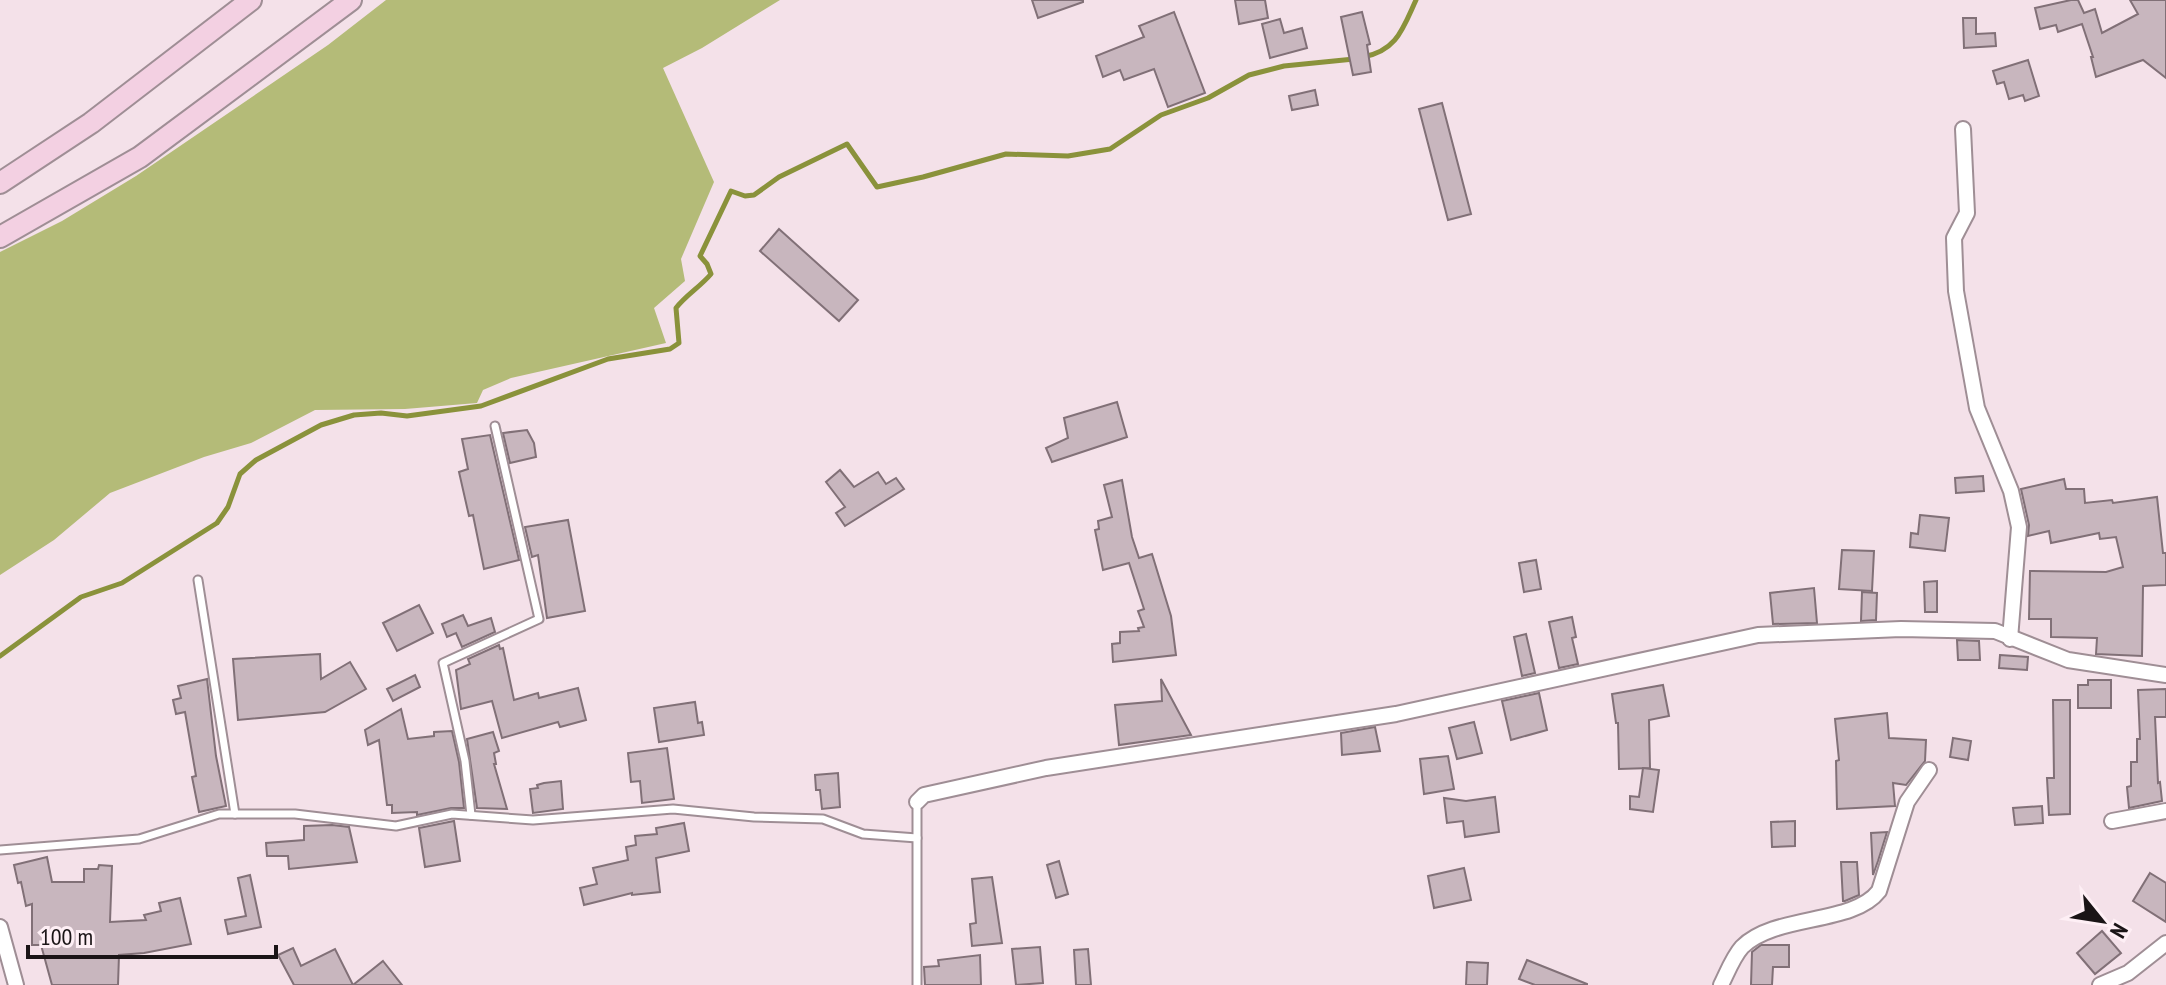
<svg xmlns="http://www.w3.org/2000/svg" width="2166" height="985" font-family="'PT Sans Narrow',sans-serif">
<rect width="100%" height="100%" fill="#f4e1e9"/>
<!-- green -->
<path fill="#b4bb78" d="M386,0H780L702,48L663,68L714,182L681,259L685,281L654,308L666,343L511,378L483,390L477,403L405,409L315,410L251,443L204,457L110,493L54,540L0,575V252L62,221L136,176L328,45Z"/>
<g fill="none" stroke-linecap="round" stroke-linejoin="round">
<!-- stream -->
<g stroke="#8a923b" stroke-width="5">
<path d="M1363,57C1397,51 1403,28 1416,0"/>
<path d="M0,656L81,597L122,583L217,523L228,507L240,474L256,460L321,425L354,415L381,413L407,416L481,406L608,359L670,349L679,343L676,308C686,295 700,287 711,274L707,264L700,256L731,191L745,196L754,195L779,177L847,144L877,187L923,177L1006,154L1068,156L1110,149L1161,115L1208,98L1249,75L1284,66L1354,59"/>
</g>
</g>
<!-- building -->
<g fill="#c8b6be" stroke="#817077" stroke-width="2">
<path d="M1032,0H1083V2L1038,18Z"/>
<path d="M1235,0H1265L1268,18L1239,24Z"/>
<path d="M2071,0H2078L2084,13L2095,9L2102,33L2138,14L2130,0H2166V78L2143,60L2096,77L2091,57H2093L2082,24L2058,32L2056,25L2040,29L2035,8Z"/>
<path d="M1174,12L1205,93L1168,107L1154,69L1124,80L1120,70L1103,77L1096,56L1144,37L1139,26Z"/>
<path d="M1362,12L1370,44L1367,45L1371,72L1353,75L1341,17Z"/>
<path d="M1963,18H1976V34L1995,33L1996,46L1964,48Z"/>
<path d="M1280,19L1284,33L1302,28L1307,48L1270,58L1262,24Z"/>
<path d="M2028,60L2039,96L2025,101L2023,95L2009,99L2004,82L1997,84L1993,71Z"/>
<path d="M1315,90L1318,105L1292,110L1289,96Z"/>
<path d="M1442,103L1471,214L1448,220L1419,109Z"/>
<path d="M779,229L858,300L839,321L760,251Z"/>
<path d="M1117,402L1127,437L1052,462L1046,448L1068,438L1064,418Z"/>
<path d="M527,430L534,443L536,457L510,463L503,433Z"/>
<path d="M490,435L519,560L484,569L473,515L469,516L459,472L468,469L462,439Z"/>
<path d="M840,470L854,487L878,472L886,484L896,478L904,489L845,526L836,513L845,507L826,482Z"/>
<path d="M1983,476L1984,491L1956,493L1955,478Z"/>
<path d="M2064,479L2066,489H2084L2085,503L2112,500L2113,503L2157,497L2163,553H2166V585L2143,586L2142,656L2096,654L2097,638L2051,637V619H2029L2030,571L2106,572L2123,567L2116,537L2100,539L2099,533L2051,543L2049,531L2028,536L2029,525L2021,489Z"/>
<path d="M1122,480L1132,537L1139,558L1152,554L1171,616L1176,655L1113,662L1112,644L1120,643V632L1139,631L1138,628L1144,627L1138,611L1144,609L1129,563L1103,570L1095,530L1099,529L1098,521L1112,517L1104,485Z"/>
<path d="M1920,515L1949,518L1945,551L1910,547L1911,533L1918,534Z"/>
<path d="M568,520L585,611L547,618L538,555L532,557L525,527Z"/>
<path d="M1842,550L1874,551L1872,591L1839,589Z"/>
<path d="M1536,560L1541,589L1524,592L1519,563Z"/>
<path d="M1937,581V612H1925L1924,582Z"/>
<path d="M1814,588L1817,623L1773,624L1770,593Z"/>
<path d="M1862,592L1877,593L1876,620L1861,621Z"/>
<path d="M419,605L433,633L397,651L383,623Z"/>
<path d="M463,615L468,626L491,618L495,632L462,647L456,633L447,637L442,624Z"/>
<path d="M1572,617L1576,637L1572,638L1578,664L1559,668L1549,622Z"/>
<path d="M1526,634L1535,673L1522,676L1514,637Z"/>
<path d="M1957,640L1979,641L1980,660H1958Z"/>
<path d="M499,645L500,649L503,648L514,700L538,693L539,698L578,688L586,720L560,727L558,722L502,738L492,701L461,709L456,670L470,664L468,659Z"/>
<path d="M320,654L321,679L350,662L366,689L325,712L238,720L233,659Z"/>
<path d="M2000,655L2028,657L2027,670L1999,668Z"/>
<path d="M415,675L420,687L393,701L387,689Z"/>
<path d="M207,679L216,756L226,806L199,812L192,777L196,776L185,712L176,714L173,700L181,698L178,686Z"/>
<path d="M1161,679L1191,735L1119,745L1115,705L1162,701Z"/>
<path d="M2088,680H2111V708H2078V685H2088Z"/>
<path d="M1663,685L1669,716L1649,720L1650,768L1619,769L1618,723H1616L1612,694Z"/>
<path d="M2166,689V717H2155L2158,783L2160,782L2162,801L2129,808L2127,787L2131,786V762H2137V739H2140L2138,690Z"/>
<path d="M1539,693L1547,730L1511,740L1502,701Z"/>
<path d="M2053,700H2070V814L2049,815L2047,778H2054Z"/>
<path d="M695,702L698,723L702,722L704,735L659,742L654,708Z"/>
<path d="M401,709L408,739L434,736V732L452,731L459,762L464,808H451L417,815V812L392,813V805H387L379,740L368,745L365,730Z"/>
<path d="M1887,713L1889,738L1926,740L1925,761L1906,785L1893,783L1895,806L1837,809L1836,761L1839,760L1835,719Z"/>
<path d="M1474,722L1482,753L1457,759L1449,728Z"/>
<path d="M1375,727L1380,751L1342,755L1341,733Z"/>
<path d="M493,732L499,751L494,753L496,764H494L507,809L477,808L467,739Z"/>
<path d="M1953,738L1971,741L1968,760L1950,757Z"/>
<path d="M667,748L674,799L642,803L640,781L631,782L628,753Z"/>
<path d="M1448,756L1454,789L1424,794L1420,759Z"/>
<path d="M1643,768L1659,770L1653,812L1630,809V796L1639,797Z"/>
<path d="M838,773L840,807L822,809L820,790H816L815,775Z"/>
<path d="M561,781L563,809L533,813L530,789L538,788L537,785L544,783Z"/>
<path d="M1495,797L1499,832L1465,837L1463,821L1447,823L1444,798L1466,801Z"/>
<path d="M2042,806L2043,823L2015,825L2013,808Z"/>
<path d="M454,821L460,861L425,867L419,828Z"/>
<path d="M1795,821V846L1772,847L1771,822Z"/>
<path d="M684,823L689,851L656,858L660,892L632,895V893L584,905L580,888L597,884L593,868L628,860L626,847L636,845L635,836L657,834L656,828Z"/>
<path d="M332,825L349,827L357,862L289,869L288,856H267L266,843L304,840V826Z"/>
<path d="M1887,832L1878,861L1873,875L1871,833Z"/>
<path d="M47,857L52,882H84V869H98L99,865L112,866L110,922L146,920L144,915L161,911L159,903L180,898L191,944L144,953L119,955L118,985H52L41,945H32V904L26,906L21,882L18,883L14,865Z"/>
<path d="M1059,861L1068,894L1056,898L1047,865Z"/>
<path d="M1841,862H1857L1859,895L1845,901H1843Z"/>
<path d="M1464,868L1471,900L1434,908L1428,876Z"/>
<path d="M2150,873L2166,883V922L2133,901Z"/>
<path d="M250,875L261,927L228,934L225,920L246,916L238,878Z"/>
<path d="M992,877L1002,943L972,946L970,924L976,923L972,879Z"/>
<path d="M2102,931L2121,953L2095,974L2077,953Z"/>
<path d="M1761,945H1789V967H1773L1772,985H1751L1752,952Z"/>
<path d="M1040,947L1043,983L1016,985L1012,949Z"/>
<path d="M293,948L301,966L335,949L353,985H294L278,955Z"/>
<path d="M1088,949L1091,985H1076L1074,950Z"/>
<path d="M980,955L981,985H925L924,967L939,966L938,960Z"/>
<path d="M1527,960L1587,984V985H1535L1519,979Z"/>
<path d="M383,961L402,985H353Z"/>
<path d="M1467,962L1488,963L1487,985H1466Z"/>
</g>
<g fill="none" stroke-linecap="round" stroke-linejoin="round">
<defs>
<g id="lane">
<path d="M198,580L235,814"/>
<path d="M917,802V985"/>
<path d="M471,815L465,761L443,663L539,619L495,426"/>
<path d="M0,850L139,839L219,814H295L396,826L452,814L533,820L673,809L754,817L823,819L863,834L917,838"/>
</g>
<g id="street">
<path d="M1963,129L1967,213L1954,238L1956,291L1977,408L2011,491L2019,527L2010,639"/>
<path d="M917,802L924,795L1046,768L1396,714L1758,635L1901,629L1995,631L2068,660L2166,675"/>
<path d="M2112,821L2166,811"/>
<path d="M0,927L16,985"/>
<path d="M1721,985C1727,973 1733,957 1742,947C1775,914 1853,925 1879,891L1907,802L1929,770"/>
<path d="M2100,985L2128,973L2166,943"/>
</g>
<g id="secondary">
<path d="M0,183L91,123L251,0"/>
<path d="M0,237L140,157L351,0"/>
</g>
</defs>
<!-- lane casing -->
<use href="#lane" stroke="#9f8e95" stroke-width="11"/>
<!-- street casing -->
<use href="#street" stroke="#9f8e95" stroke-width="18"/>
<!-- secondary casing -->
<use href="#secondary" stroke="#9f8e95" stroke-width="24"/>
<!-- lane -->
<use href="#lane" stroke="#fff" stroke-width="7"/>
<!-- street -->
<use href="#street" stroke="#fff" stroke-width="14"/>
<!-- secondary -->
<use href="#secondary" stroke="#f3d0e2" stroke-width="20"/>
</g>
<!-- north arrow -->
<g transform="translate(2102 921) rotate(120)" stroke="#feeff5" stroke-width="6" paint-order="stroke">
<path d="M0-6L14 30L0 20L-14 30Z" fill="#1a1416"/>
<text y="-12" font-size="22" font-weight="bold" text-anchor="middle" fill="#1a1416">N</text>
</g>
<!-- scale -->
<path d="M28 945v12h248v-12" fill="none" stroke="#1a1416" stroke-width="4"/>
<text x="40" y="945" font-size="24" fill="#1a1416" stroke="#feeff5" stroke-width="6" paint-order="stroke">100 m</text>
</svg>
